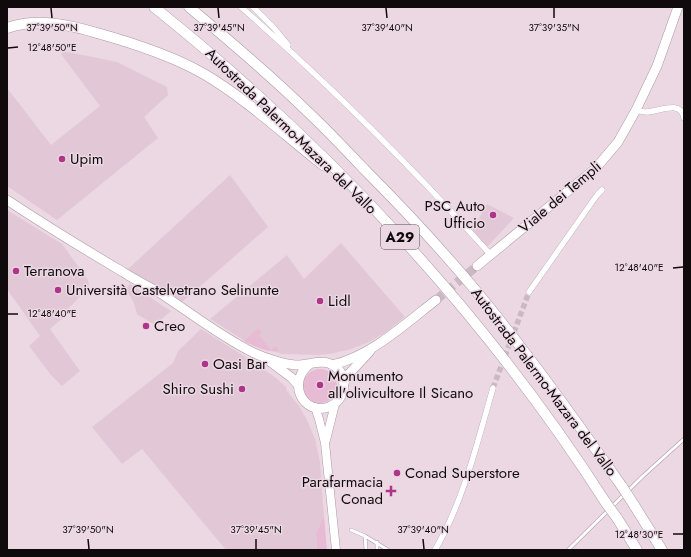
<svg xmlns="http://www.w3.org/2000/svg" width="691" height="557" font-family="Jost,sans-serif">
<rect width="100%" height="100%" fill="#ebd8e3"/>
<!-- built -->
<g fill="#e2c8d7">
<path d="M63,51L117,62L167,87L168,95L144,117L158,138L57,220L7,186V88L51,145L100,106L61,54Z"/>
<path d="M230,175L268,227L181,303L166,292L128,269Z"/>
<path d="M487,204L514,218L487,247L472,231Z"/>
<path d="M7,210L62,244L88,280L89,287L65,312L66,315L50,329L80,371L62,386L51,375L29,346L40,336L7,289Z"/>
<path d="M341,243L405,317L386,332L369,342L348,350L329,354L318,355L282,354L248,343L210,319L287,255L304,279Z"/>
<path d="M130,284L166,308L171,311L155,325L140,316L137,314L134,303L126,289Z"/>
<path d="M201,329L255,363L276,378L286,387L287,391L299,406L307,420L315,439L320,462L324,516L316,533L317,550H226L142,449L122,464L92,427L173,363L178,351Z"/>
</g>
<!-- green -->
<g fill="#e8bbd5">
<path d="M258,328L262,332L259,335L271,350L276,346L279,351C269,353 253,346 244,341Z"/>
<circle cx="320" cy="386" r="17"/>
<path d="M324,516L327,550H317L316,533Z"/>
</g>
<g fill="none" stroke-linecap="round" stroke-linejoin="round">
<!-- street-tunnel -->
<path stroke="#cab9c3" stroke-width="5.5" stroke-dasharray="5.5 3" stroke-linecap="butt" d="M493,388L529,292"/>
<!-- primary-tunnel -->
<path stroke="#cab9c3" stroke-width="9" stroke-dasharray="9 4.5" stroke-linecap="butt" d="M436,300L477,266"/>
<defs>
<g id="lane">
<path d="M351,530L365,536"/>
<path d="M377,542V550"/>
<path d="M366,550L365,536L388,550"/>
<path d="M568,550L643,476L684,439"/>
</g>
<g id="street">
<path d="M241,7C329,84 412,167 490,254"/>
<path d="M253,7L274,28L288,45"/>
<path d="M636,110C639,111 643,112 646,112C658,112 681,99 684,118"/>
<path d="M529,292L597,195L602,190"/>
<path d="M435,550C464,500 477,443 493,388"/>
</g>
<g id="secondary">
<path d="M315,407L319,419L325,443L336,550"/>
<path d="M326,440L335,404"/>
</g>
<g id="primary">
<path d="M7,200C45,225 84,249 123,272C135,280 148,286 160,293C191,313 221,337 254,353C265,358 284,364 295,365C309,366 323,357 336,367C349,378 345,401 329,407C303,416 286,382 310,364"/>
<path d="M477,266L596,168L618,142L636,110L657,66L678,7"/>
<path d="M268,360L292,378L298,385"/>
<path d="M332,365C371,356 405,324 436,300"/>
<path d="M344,383L347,376L370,351"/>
</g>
<g id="highway">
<path d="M154,7C329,147 485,314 606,503"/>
<path d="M189,7C230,41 271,76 309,113C328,131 346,150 364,169C403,208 441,249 477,292C529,355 576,421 623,488"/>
<path d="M7,28C37,18 67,24 97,33C133,43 171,55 204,74C245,98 285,135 323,165"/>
<path d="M634,505L662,550"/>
<path d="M617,518L637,550"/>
</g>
</defs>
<!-- lane casing -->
<use href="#lane" stroke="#ab9aa4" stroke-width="4"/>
<!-- street casing -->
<use href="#street" stroke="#ab9aa4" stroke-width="6"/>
<!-- secondary casing -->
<use href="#secondary" stroke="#ab9aa4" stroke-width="9"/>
<!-- primary casing -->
<use href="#primary" stroke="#ab9aa4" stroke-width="10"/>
<!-- highway casing -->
<use href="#highway" stroke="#ab9aa4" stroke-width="11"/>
<!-- lane -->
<use href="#lane" stroke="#fff" stroke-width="3"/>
<!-- street -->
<use href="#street" stroke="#fff" stroke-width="5.5"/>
<!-- secondary -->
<use href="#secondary" stroke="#fff" stroke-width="8"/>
<!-- primary -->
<use href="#primary" stroke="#fff" stroke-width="9"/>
<!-- highway -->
<use href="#highway" stroke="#fff" stroke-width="10"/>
<defs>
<g id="highway-bridge">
<path d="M623,488L634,505"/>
<path d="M606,503L617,518"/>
</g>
</defs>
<!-- highway-bridge casing -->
<use href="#highway-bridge" stroke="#ab9aa4" stroke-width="11" stroke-linecap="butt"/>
<!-- highway-bridge -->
<use href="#highway-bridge" stroke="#fff" stroke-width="10"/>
</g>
<!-- ticks -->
<path fill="none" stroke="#100a0d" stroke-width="1.5" d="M51,8L52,18M218,8L219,18M386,8L387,18M554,8V18M8,48L18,47M673,268L683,267M8,314H18M673,534H683M88,539L89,549M256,539V549M423,539L424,549"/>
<!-- markers -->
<g fill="#af3589" stroke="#ebd8e3" stroke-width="1.5">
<circle cx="62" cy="159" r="4"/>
<circle cx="493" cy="215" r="4"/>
<circle cx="16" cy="271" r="4"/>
<circle cx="58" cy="290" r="4"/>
<circle cx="320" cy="301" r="4"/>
<circle cx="146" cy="326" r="4"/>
<circle cx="205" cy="364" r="4"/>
<circle cx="320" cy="385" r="4"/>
<circle cx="242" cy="389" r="4"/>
<circle cx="397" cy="473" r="4"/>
<path d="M389 485h4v4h4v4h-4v4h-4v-4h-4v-4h4z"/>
</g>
<g text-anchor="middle" stroke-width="3" stroke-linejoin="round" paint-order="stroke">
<!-- shield labels -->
<rect fill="#ebd8e3" stroke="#52484d" stroke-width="1" x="381" y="225" width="38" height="24" rx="3"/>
<g font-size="14" font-weight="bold" fill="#100a0d">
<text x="400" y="242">A29</text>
</g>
<!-- street labels -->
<g font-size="15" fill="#100a0d" stroke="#ebd8e3">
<text transform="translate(291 131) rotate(44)" y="5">Autostrada Palermo-Mazara del Vallo</text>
<text transform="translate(560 197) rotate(-40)" y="5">Viale dei Templi</text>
<text transform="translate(544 382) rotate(53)" y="5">Autostrada Palermo-Mazara del Vallo</text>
</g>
<!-- poi labels -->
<g font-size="15" fill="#100a0d" stroke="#ebd8e3" text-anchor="start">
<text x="70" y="164">Upim</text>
<text x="485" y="211" text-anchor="end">PSC Auto<tspan x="485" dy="17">Ufficio</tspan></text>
<text x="24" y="276">Terranova</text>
<text x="66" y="295">Università Castelvetrano Selinunte</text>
<text x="328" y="306">Lidl</text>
<text x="154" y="331">Creo</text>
<text x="213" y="369">Oasi Bar</text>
<text x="328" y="381">Monumento<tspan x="328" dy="17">all'olivicultore Il Sicano</tspan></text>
<text x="234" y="394" text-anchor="end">Shiro Sushi</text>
<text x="405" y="478">Conad Superstore</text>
<text x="383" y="487" text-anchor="end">Parafarmacia<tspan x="383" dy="17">Conad</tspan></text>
</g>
</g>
<g font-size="10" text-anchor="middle" fill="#100a0d" stroke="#ebd8e3" stroke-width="3" stroke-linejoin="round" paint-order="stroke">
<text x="52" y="31">37°39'50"N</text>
<text x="219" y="31">37°39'45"N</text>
<text x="387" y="31">37°39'40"N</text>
<text x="554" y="31">37°39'35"N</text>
<text x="52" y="51">12°48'50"E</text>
<text x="639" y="271">12°48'40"E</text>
<text x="52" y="317">12°48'40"E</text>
<text x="88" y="533">37°39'50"N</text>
<text x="256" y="533">37°39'45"N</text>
<text x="423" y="533">37°39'40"N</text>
<text x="639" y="538">12°48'30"E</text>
</g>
<!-- border -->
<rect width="691" height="557" fill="none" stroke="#100a0d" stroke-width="16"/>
</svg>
